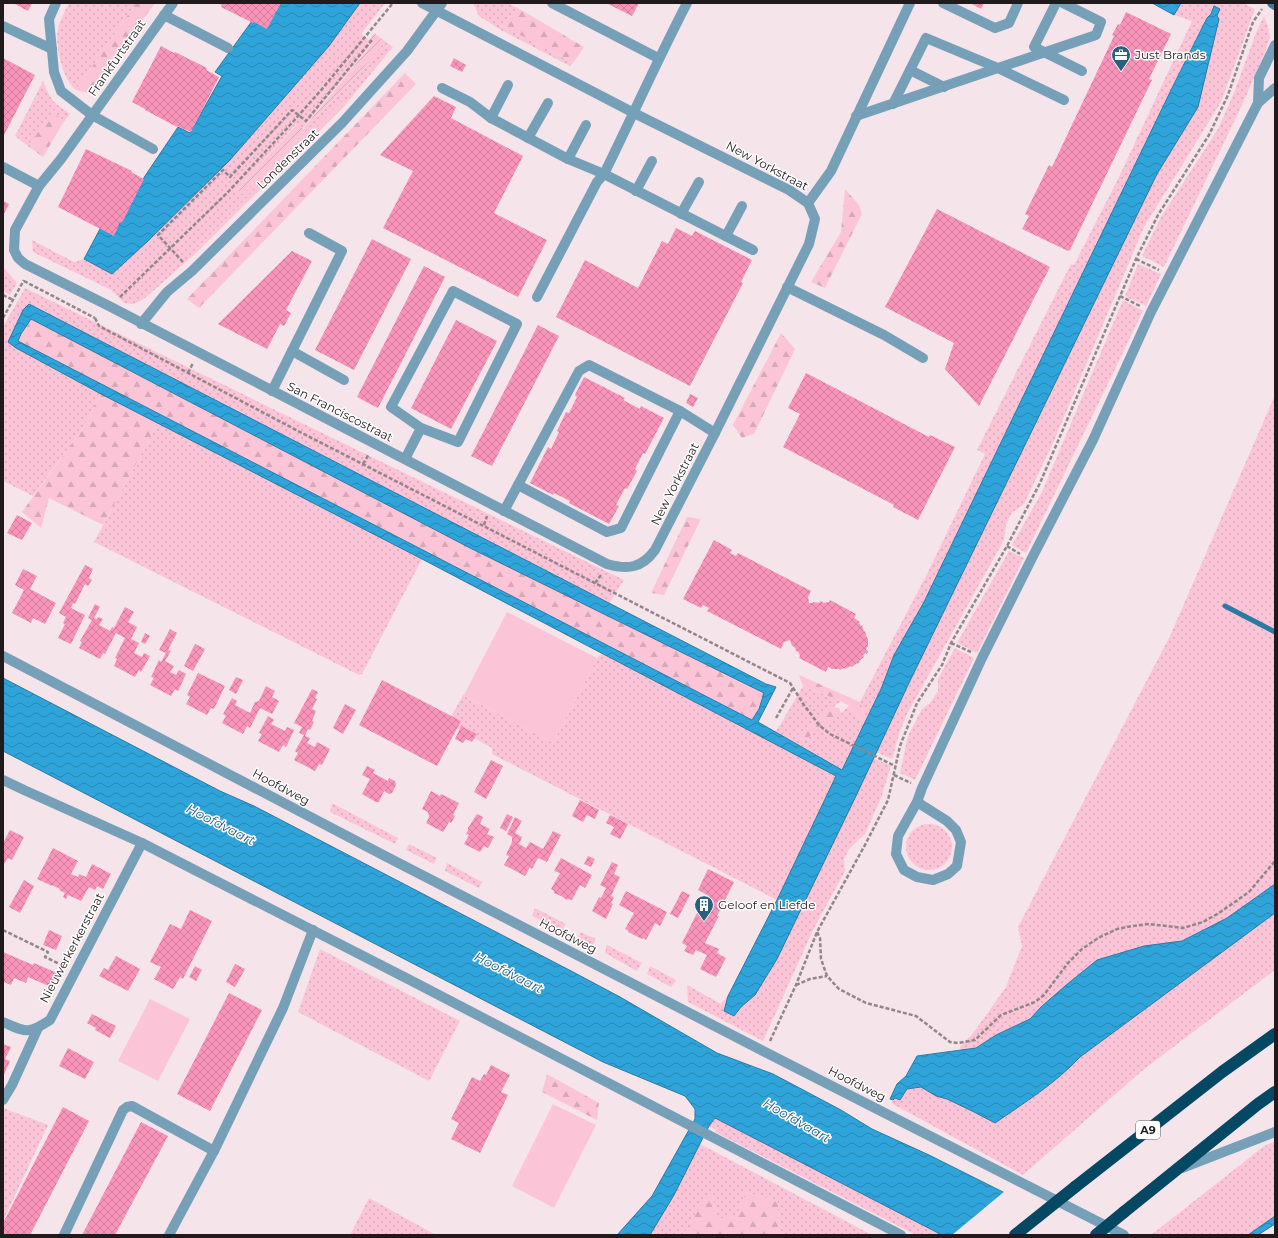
<svg xmlns="http://www.w3.org/2000/svg" width="1278" height="1238" font-family="Montserrat,sans-serif">
<defs>
<pattern id="grass-dots" width="8" height="8" patternUnits="userSpaceOnUse"><rect width="8" height="8" fill="#fbc5d7"/><path d="M2 2h.1M6 6h.1" fill="none" stroke="#d7a9b8" stroke-width="1.8" stroke-linecap="round"/></pattern>
<pattern id="forest-firs" width="22" height="20" patternUnits="userSpaceOnUse"><rect width="22" height="20" fill="#fbc5d7"/><path d="M5 1l3.5 6h-7zM16 11l3.5 6h-7z" fill="#d7a9b8"/></pattern>
<pattern id="garden-furrows" width="10" height="10" patternUnits="userSpaceOnUse"><rect width="10" height="10" fill="#fbc5d7"/><path d="M-1 1l2-2M0 10L10 0M9 11l2-2" fill="none" stroke="#d7a9b8"/></pattern>
<pattern id="water-waves" width="16" height="10" patternUnits="userSpaceOnUse"><rect width="16" height="10" fill="#2ea4db"/><path d="M0 5q4-4 8 0t8 0" fill="none" stroke="#2785b1"/></pattern>
<pattern id="building-cross-hatch" width="8" height="8" patternUnits="userSpaceOnUse"><rect width="8" height="8" fill="#f893b9"/><path d="M0 0l8 8M0 8l8-8" fill="none" stroke="#d47e9e"/></pattern>
</defs>
<rect width="100%" height="100%" fill="#f5e5ea"/>
<!-- grass -->
<g fill="url(#grass-dots)">
<path d="M69,3H136L76,90C74,88 71,86 70,83C61,72 55,42 58,29C60,20 65,11 69,3Z"/>
<path d="M360,3H385L361,34L372,43L302,129L296,124L237,190L242,194L295,142L328,105L345,89L382,45L393,47L345,105L343,101L193,252L196,253L144,299L134,304L124,303L111,290L33,252L32,240L74,262L84,259L113,273L148,241L230,160L329,46Z"/>
<path d="M473,3H507L518,8L501,25L573,63L570,66L499,29L479,16Z"/>
<path d="M1181,3H1243L1255,9L1221,102L1144,227L1053,443L1024,504L1011,514L1006,525L1004,540L907,714L900,731L892,759L876,752L1157,174L1198,107L1217,16L1214,7L1211,14L1207,18L1172,88L924,602L894,655L881,689L842,770L775,732L780,725L803,686L841,701L798,735L841,713L849,706L862,721L866,719L860,702L927,574L985,454L977,450L1071,264L1074,265L1118,179L1192,21L1174,15Z"/>
<path d="M1264,16L1268,27L1270,37L1265,52L1243,103L1164,267L1142,256L1161,217L1218,129L1234,93L1256,33Z"/>
<path d="M43,81L48,93L54,102L70,114L63,123L54,110L28,146L15,136Z"/>
<path d="M1138,264L1161,274L1146,306L1125,296Z"/>
<path d="M3,267L17,283L10,295L3,291Z"/>
<path d="M25,288L624,580L609,603L29,304L16,348L101,394L94,406L83,428L33,496L3,481V327Z"/>
<path d="M1123,300L1143,311L1026,553L1012,545L1042,492Z"/>
<path d="M1275,395V884L1227,918L1182,941L1144,946L1041,1007L1030,1019L996,1035L976,1048L961,1050L960,1047L974,1032L1006,987L1022,946L1018,927L1170,636Z"/>
<path d="M158,423L422,559L362,674L359,675L94,542Z"/>
<path d="M1009,551L1024,558L977,653L957,643Z"/>
<path d="M955,648L974,658L915,780L900,773L908,736L922,709L930,703L938,691V679Z"/>
<path d="M602,653L836,776L777,900L492,754V748L456,728L452,715L463,695L553,743L597,658Z"/>
<path d="M873,758L891,766L881,798L865,834L849,849L844,859L845,871L813,930L763,1041L688,1002L687,985L721,1004L728,996L724,1011L734,1016L741,1007L755,995L777,959Z"/>
<path d="M332,803L398,838L395,844L330,812Z"/>
<circle cx="929" cy="847" r="23"/>
<path d="M409,844L437,858L434,864L406,850Z"/>
<path d="M447,863L482,882L479,888L445,871Z"/>
<path d="M535,908L566,924L562,931L532,916Z"/>
<path d="M1275,913V970L1143,1070L1023,1175L891,1103L895,1098L900,1100L907,1089L921,1087L936,1096L947,1099L995,1123C1025,1103 1056,1083 1080,1057Z"/>
<path d="M580,932L596,939L592,947L577,940Z"/>
<path d="M607,945L642,963L637,971L605,953Z"/>
<path d="M320,949L460,1021L429,1081L298,1012Z"/>
<path d="M650,966L676,980L671,987L647,974Z"/>
<path d="M3,1108L48,1125L3,1221Z"/>
<path d="M715,1118L942,1235H916L715,1132L716,1130L709,1126Z"/>
<path d="M1275,1141V1216L1248,1235H1151L1263,1147Z"/>
<path d="M700,1144L872,1235H779L778,1202L746,1192L736,1217L717,1219L712,1191L691,1220L684,1235H650L674,1195Z"/>
<path d="M369,1198L436,1235H350Z"/>
</g>
<!-- forest -->
<g fill="url(#forest-firs)">
<path d="M136,3H155L88,93L76,90Z"/>
<path d="M518,8L584,47L573,63L501,25Z"/>
<path d="M405,73L416,84L199,308L187,299Z"/>
<path d="M54,110L63,123L43,157L28,146Z"/>
<path d="M845,189L859,205L862,214L825,288L811,282L841,232Z"/>
<path d="M31,319L470,548L764,693L759,709L752,720L18,341Z"/>
<path d="M781,333L795,349L754,434L742,438L733,425Z"/>
<path d="M101,394L158,423L103,525L49,498L41,528L22,512L83,428L94,406Z"/>
<path d="M687,517L701,519L664,595L651,593Z"/>
<path d="M799,675L860,702L866,719L862,721L849,706L841,701L803,686Z"/>
<path d="M833,707L839,708L841,713L803,741L798,735Z"/>
<path d="M547,1074L599,1103L597,1120L542,1092Z"/>
<path d="M712,1190L717,1219L736,1217L746,1192L778,1202L779,1235H684L691,1220Z"/>
</g>
<!-- garden -->
<g fill="url(#garden-furrows)">
<path d="M374,33L393,47L382,45L345,89L328,105L295,142L242,194L237,190L297,124L303,129L372,44L368,41Z"/>
<path d="M343,101L345,105L333,117L196,253L193,252Z"/>
</g>
<!-- pitch -->
<g fill="#fbc5d7">
<path d="M507,612L597,658L553,743L463,695L465,693Z"/>
<path d="M150,999L190,1019L158,1081L118,1061Z"/>
<path d="M553,1104L596,1125L554,1208L512,1186Z"/>
</g>
<!-- water -->
<g fill="url(#water-waves)" stroke="#2a7ba2" fill-rule="evenodd">
<path d="M275,3H360L329,46L230,160L148,241L112,274L84,259L101,227L113,234L145,176L178,127L190,133L222,76L215,72L252,21Z"/>
<path d="M1152,3H1181L1174,15Z"/>
<path d="M1214,6L1220,9L1217,16L1219,19L1198,107L1157,174L909,683L855,798L777,959L755,995L741,1007L734,1016L724,1011L728,996L777,900L836,776L422,559L101,394L16,348L8,342L23,310L29,304L766,684L776,687L758,722L842,770L881,689L894,655L924,602L1172,88L1207,18L1211,14ZM31,319L470,548L764,693L759,709L752,720L18,341L21,334Z"/>
<path d="M3,678L220,791L254,806L575,973L620,997L717,1053L773,1074L841,1110L872,1129L929,1155L1089,1235H942L715,1118L709,1126L674,1195L650,1235H617L652,1196L695,1119V1109L685,1096L603,1062L3,751Z"/>
<path d="M1275,884V913L1080,1057C1056,1083 1024,1103 995,1123L974,1112L947,1099L936,1096L921,1087L907,1089L900,1100L895,1098L893,1100L890,1099L897,1084L906,1076L917,1056L976,1048L996,1035L1030,1019L1041,1007L1065,986L1097,960L1144,946L1182,941L1227,918Z"/>
<path d="M1275,1216V1224L1258,1235H1248Z"/>
</g>
<!-- pier -->
<path fill="#f5e5ea" d="M1005,1191L1090,1233L1091,1235H952Z"/>
<g fill="none" stroke-linecap="round" stroke-linejoin="round">
<!-- stream -->
<path stroke="#2a7ba2" stroke-width="5" d="M1225,606L1275,632"/>
</g>
<!-- building -->
<g fill="url(#building-cross-hatch)">
<path d="M13,3H32L28,11Z"/>
<path d="M217,3H281L267,29L254,22L253,23L221,7L222,5Z"/>
<path d="M606,3H639L632,16Z"/>
<path d="M970,3H984L981,9Z"/>
<path d="M1126,12L1171,34L1149,79L1152,80L1070,250L1068,251L1022,229L1029,216L1025,214L1049,165L1052,167L1114,36L1112,35L1118,24L1120,25Z"/>
<path d="M161,46L174,53L175,52L207,68L206,70L219,77L191,132L177,126V127L145,110V109L132,102Z"/>
<path d="M3,58L35,75L3,137Z"/>
<path d="M454,58L466,65L462,72L450,66Z"/>
<path d="M434,96L456,107L451,118L523,156L494,213L547,240L518,297L383,228L413,171L380,155Z"/>
<path d="M86,149L132,171L131,172L144,179L122,223L120,222L114,236L58,207Z"/>
<path d="M3,201L9,204L3,216Z"/>
<path d="M937,209L1050,267L979,406L945,369L954,343L885,307Z"/>
<path d="M676,228L692,236L695,231L752,260L741,282L743,283L690,386L556,317L585,260L638,288L662,241L668,244Z"/>
<path d="M372,239L411,259L354,370L315,350Z"/>
<path d="M292,251L312,261L286,310L291,313L284,326L280,324L267,349L218,324Z"/>
<path d="M424,266L445,277L378,408L357,397Z"/>
<path d="M456,320L497,341L451,429L411,408Z"/>
<path d="M538,325L559,336L492,466L471,456Z"/>
<path d="M806,373L929,437L930,435L955,447L918,520L893,507L894,505L783,447L800,414L788,408Z"/>
<path d="M584,377L625,398L623,400L640,409L641,406L664,418L645,454L643,453L635,469L637,471L627,489L625,488L616,505L619,506L609,524L569,503L570,501L554,493L553,495L530,483L548,447L551,449L559,432L557,431L566,412L569,413L577,397L575,395Z"/>
<path d="M690,394L698,398L693,407L686,403Z"/>
<path d="M17,515L32,523L22,540L7,533Z"/>
<path d="M714,540L732,550L730,553L736,556L738,553L811,591L808,597L809,603H813V602L820,603V601L823,602V603L829,602L830,600L856,614L854,618L860,622L859,623L861,626L862,625L864,632L865,631L867,638H868V647H867L866,650L868,651L867,654L865,653L863,656L864,657L859,661L860,662L857,664V663L852,667L851,666L845,669V668L841,669V670L838,669H831V668L828,667L826,672L799,658L800,656L798,651L797,652L795,649H796L793,646H792L790,640L784,642L781,649L707,611L709,608L703,605L701,608L683,599Z"/>
<path d="M85,565L93,569L89,578L92,580L88,586L85,584L75,604L73,603L71,608L85,615L71,644L58,638L65,624L63,623L66,617L59,613Z"/>
<path d="M23,569L37,576L30,589L56,603L45,624L33,618L31,623L12,613L24,590L15,585Z"/>
<path d="M95,604L100,607L94,618L97,619L98,617L103,619L99,625L110,631L112,627L114,628L125,607L134,612L128,622L137,627L131,639L139,643L134,653L142,657L144,653L150,656L141,672L139,670L135,677L114,666L117,659L115,658L125,638L116,633L105,654L103,653L100,659L79,648L82,642L80,641L92,620L88,618Z"/>
<path d="M170,629L177,633L168,650L171,651L165,661L174,666L170,672L176,675L179,670L186,674L178,691L175,689L171,696L150,685L154,678L151,677L159,660L161,662L166,653L159,650Z"/>
<path d="M145,633L150,636L145,644L141,642Z"/>
<path d="M195,644L205,649L193,671L184,666Z"/>
<path d="M198,673L225,686L214,709L211,708L207,715L186,704L190,697L187,695Z"/>
<path d="M236,677L243,680L236,694L229,690Z"/>
<path d="M382,680L461,721L437,766L359,725Z"/>
<path d="M266,686L275,691L272,697L279,701L272,714L260,708L250,728L247,726L243,734L222,723L226,716L223,714L232,698L237,701L235,705L250,713L255,702L259,701Z"/>
<path d="M312,689L318,692L315,698L317,699L312,709L316,711L312,721L314,722L310,730L308,729L305,736L310,738L307,743L315,747L317,742L330,749L322,765L319,764L315,771L294,760L298,753L295,751L304,735L299,733L302,727L294,723Z"/>
<path d="M345,704L356,710L343,734L333,728Z"/>
<path d="M268,716L274,720L271,724L285,731L287,727L294,730L286,747L283,745L279,752L258,741L262,734L259,733Z"/>
<path d="M461,726L477,734L472,742L466,739L463,743L455,739Z"/>
<path d="M491,760L503,766L486,799L474,792Z"/>
<path d="M367,766L375,770L373,773L388,781L389,778L395,781L396,785L392,793L389,794L384,791L379,802H376L362,794L370,779L362,775Z"/>
<path d="M431,791L440,796L441,794L459,803L453,815L455,816L451,823L449,822L443,832L426,823L429,817L428,812L422,809Z"/>
<path d="M580,800L599,810L595,819L587,815L583,822L572,816Z"/>
<path d="M477,814L483,817L480,824L490,829L487,834L494,837L488,848L484,846L480,852L464,844L469,835L466,834L468,830V828Z"/>
<path d="M507,814L513,817L506,831L500,828Z"/>
<path d="M610,815L628,824L620,839L610,834L614,827L606,823Z"/>
<path d="M515,817L522,821L515,833L522,837L519,844L526,848L530,842L543,849L553,831L561,835L547,862L538,858L532,869L530,867L525,876L504,865L509,856L506,855L512,842V837L507,834Z"/>
<path d="M10,830L24,837L12,860L8,858L4,864H3V843Z"/>
<path d="M53,848L78,861L71,874L78,877L79,874L86,877L92,864L111,874L103,889L97,886L95,890L89,887L81,901L68,895L66,899L63,897L65,893L59,890L60,889L52,885V886L50,885L37,879Z"/>
<path d="M588,856L595,859L591,867L584,864Z"/>
<path d="M561,858L592,875L585,888L580,885L572,900L568,899L567,900L561,896L554,893V891L551,889L560,873L554,871Z"/>
<path d="M612,862L618,865L614,874L620,877L611,896L614,897L611,903L613,904L606,919L592,911L599,897L601,898L606,888L600,885Z"/>
<path d="M708,869L734,882L717,916H719L705,943L719,949L717,953L726,958L716,977L700,969L707,955L696,950L693,955L684,951L687,946L682,943L700,907L702,908L709,896L698,890Z"/>
<path d="M24,880L34,886L20,913L9,907Z"/>
<path d="M626,891L667,912L660,926L655,923L646,940L643,938L642,939L628,932L629,931L625,929L634,913L619,905Z"/>
<path d="M682,891L690,895L678,918L670,914Z"/>
<path d="M190,910L212,921L183,979L180,977L173,989L154,979L161,967L150,962L170,924L181,929Z"/>
<path d="M49,930L62,936L56,950L43,945Z"/>
<path d="M3,952L33,965L34,963L57,973L51,987L28,977L26,983L14,978L11,985L4,982L3,985Z"/>
<path d="M116,956L140,969L128,991L99,976L104,968L108,970Z"/>
<path d="M235,964L245,969L235,987L226,982Z"/>
<path d="M195,966L202,970L196,981L189,977Z"/>
<path d="M229,993L262,1010L210,1111L177,1094Z"/>
<path d="M92,1014L116,1026L110,1038L95,1030L96,1028L87,1023Z"/>
<path d="M3,1044L11,1047L5,1059L10,1061L3,1077Z"/>
<path d="M68,1048L94,1062L85,1079L59,1066Z"/>
<path d="M491,1065L510,1075L501,1092L508,1095L480,1153L451,1139L459,1123L451,1119L472,1077L480,1081L484,1074L486,1075Z"/>
<path d="M63,1107L89,1121L30,1235H3V1223Z"/>
<path d="M141,1122L168,1136L115,1235H82Z"/>
</g>
<g fill="none" stroke-linecap="round" stroke-linejoin="round">
<!-- path -->
<g stroke="#918689" stroke-width="2.5" stroke-dasharray="4 2" stroke-linecap="butt">
<path d="M1136,259L1159,270"/>
<path d="M183,262L158,235L223,170L230,177L292,110L306,121L372,40"/>
<path d="M24,281L95,318"/>
<path d="M3,295L13,300"/>
<path d="M1120,296L1140,306"/>
<path d="M120,297L228,192L291,124L322,89L393,3"/>
<path d="M3,318L24,280"/>
<path d="M95,318L99,326L300,432L790,683L804,705L819,725L830,734L895,766"/>
<path d="M188,373L193,363"/>
<path d="M363,464L369,454"/>
<path d="M484,525L487,516"/>
<path d="M1007,546L1020,554"/>
<path d="M595,583L601,575"/>
<path d="M951,643L971,652"/>
<path d="M776,718L793,688"/>
<path d="M894,775L911,783"/>
<path d="M3,930L48,952L45,957L64,966"/>
<path d="M817,932L820,938L821,959L827,976L839,989L866,1003L916,1016L950,1042L958,1043L975,1040L1001,1015L1035,1002L1044,995L1068,963L1082,949L1098,938L1117,929L1132,926L1149,924L1183,928L1203,922L1219,913L1249,892L1275,861"/>
<path d="M796,985L810,979L827,976"/>
<path d="M770,1041L796,985L817,932L866,843L888,800L900,746L917,703L942,665L951,643L1007,546L1040,483L1136,259L1158,215L1209,135L1228,95L1253,22L1262,9"/>
</g>
<!-- service -->
<g stroke="#76a0b8" stroke-width="10">
<path d="M552,3L658,58"/>
<path d="M943,3L995,28L1009,23L1018,3"/>
<path d="M1056,3L1034,47L1082,71"/>
<path d="M3,26L52,49"/>
<path d="M910,70L944,87"/>
<path d="M442,88L470,102L491,118L568,159L604,174C632,117 658,59 687,3"/>
<path d="M893,104L926,38L998,68L1064,100"/>
<path d="M856,116L1096,35L1101,22L1063,3"/>
<path d="M491,118L508,85"/>
<path d="M528,138L548,103"/>
<path d="M568,159L586,125"/>
<path d="M636,191L652,161"/>
<path d="M808,203L831,171L910,3"/>
<path d="M681,214L699,182"/>
<path d="M726,236L742,206"/>
<path d="M787,287L884,335L923,358"/>
<path d="M537,297L597,182L604,174L753,250"/>
<path d="M292,351L344,380"/>
<path d="M272,391L342,251L309,233"/>
<path d="M405,459L421,428L391,407L453,291L517,324L458,442L421,428"/>
<path d="M518,485L607,532L621,528L680,411"/>
<path d="M504,511L579,371L589,365L680,411L715,433"/>
<path d="M3,1100L12,1085L38,1028"/>
<path d="M1182,1168L1275,1132"/>
<path d="M64,1235L123,1110L127,1107L132,1106L214,1151"/>
<path d="M169,1235L214,1151L283,1008L313,930"/>
</g>
<!-- minor -->
<g stroke="#76a0b8" stroke-width="10">
<path d="M56,3L49,19L54,72L61,91L92,115L153,149"/>
<path d="M173,3L61,159L39,186L15,230L14,250L18,258L25,264L109,306L607,564C628,570 642,568 655,550L715,433L809,244L815,219L808,203L789,190L634,113L422,3"/>
<path d="M164,15L228,48"/>
<path d="M1258,103L1259,78L1275,45"/>
<path d="M3,167L39,186"/>
<path d="M141,324L167,292L192,271L342,123L407,51L442,3"/>
<path d="M3,656L383,855L765,1052L1124,1235"/>
<path d="M917,802L947,821L956,830L961,842L957,866L948,874L933,880L917,877L904,870L896,854L898,836L917,802L922,788L982,658L1032,558L1093,440L1151,312L1258,103L1275,88"/>
<path d="M3,1022C26,1032 27,1035 50,1020L142,843"/>
</g>
<!-- tertiary -->
<path stroke="#76a0b8" stroke-width="10" d="M3,780L24,790L142,843L410,980L901,1235"/>
<!-- secondary -->
<path stroke="#387c9f" stroke-width="10" d="M1272,3L1275,5"/>
<!-- motorway -->
<g stroke="#044864" stroke-width="12">
<path d="M1075,1187L1222,1072L1275,1034"/>
<path d="M1124,1212L1258,1104L1275,1092"/>
</g>
<!-- motorway-bridge -->
<g stroke="#044864" stroke-width="12">
<path d="M1015,1235L1075,1187"/>
<path d="M1096,1235L1124,1212"/>
</g>
</g>
<!-- icons -->
<defs>
<symbol id="office-pin" viewBox="-11 -11 22 30"><path d="M0 17L-7.5 6A9.5 9.5 0 1 1 7.5 6Z" fill="#2b607c" stroke="#fff"/><path d="M-6-3h4V-5.5h4V-3h4V5H-6ZM-1-4.5V-3h2v-1.5ZM-6 0V1H6V0Z" fill="#fff"/></symbol>
<symbol id="building-pin" viewBox="-11 -11 22 30"><path d="M0 17L-7.5 6A9.5 9.5 0 1 1 7.5 6Z" fill="#2b607c" stroke="#fff"/><path d="M-4-6H4V6H1V3H-1V6H-4ZM-2.5-4.3h1.7v1.8h-1.7ZM.8-4.3h1.7v1.8H.8ZM-2.5-1h1.7V.8h-1.7ZM.8-1h1.7V.8H.8Z" fill="#fff"/></symbol>
</defs>
<g fill-rule="evenodd">
<use href="#office-pin" x="1110" y="44" width="22" height="30"/>
<use href="#building-pin" x="693" y="894" width="22" height="30"/>
</g>
<g text-anchor="middle" stroke-width="3" stroke-linejoin="round" paint-order="stroke">
<!-- shield labels -->
<rect fill="#fff" stroke="#635f60" stroke-width="1" x="1136" y="1121" width="24" height="18" rx="3"/>
<g font-size="11" font-weight="bold" fill="#201a1c">
<text x="1148" y="1134">A9</text>
</g>
<!-- poi labels -->
<g font-size="12" fill="#201a1c" stroke="#fff" text-anchor="start">
<text x="1135" y="59">Just Brands</text>
<text x="718" y="909">Geloof en Liefde</text>
</g>
<!-- street labels -->
<g font-size="12" fill="#201a1c" stroke="#fff">
<text transform="translate(117 58) rotate(-55)" y="4">Frankfurtstraat</text>
<text transform="translate(288 159) rotate(-44)" y="4">Londenstraat</text>
<text transform="translate(767 166) rotate(28)" y="4">New Yorkstraat</text>
<text transform="translate(340 412) rotate(27)" y="4">San Franciscostraat</text>
<text transform="translate(675 484) rotate(-63)" y="4">New Yorkstraat</text>
<text transform="translate(281 787) rotate(28)" y="4">Hoofdweg</text>
<text transform="translate(568 936) rotate(27)" y="4">Hoofdweg</text>
<text transform="translate(72 948) rotate(-62)" y="4">Nieuwerkerkerstraat</text>
<text transform="translate(857 1084) rotate(27)" y="4">Hoofdweg</text>
</g>
<!-- water labels -->
<g font-size="13" font-style="italic" fill="#2d5a72" stroke="#fff">
<text transform="translate(221 824) rotate(27)" y="5">Hoofdvaart</text>
<text transform="translate(509 972) rotate(27)" y="5">Hoofdvaart</text>
<text transform="translate(797 1120) rotate(30)" y="5">Hoofdvaart</text>
</g>
</g>
<!-- border -->
<rect width="1278" height="1238" fill="none" stroke="#201a1c" stroke-width="8"/>
</svg>
